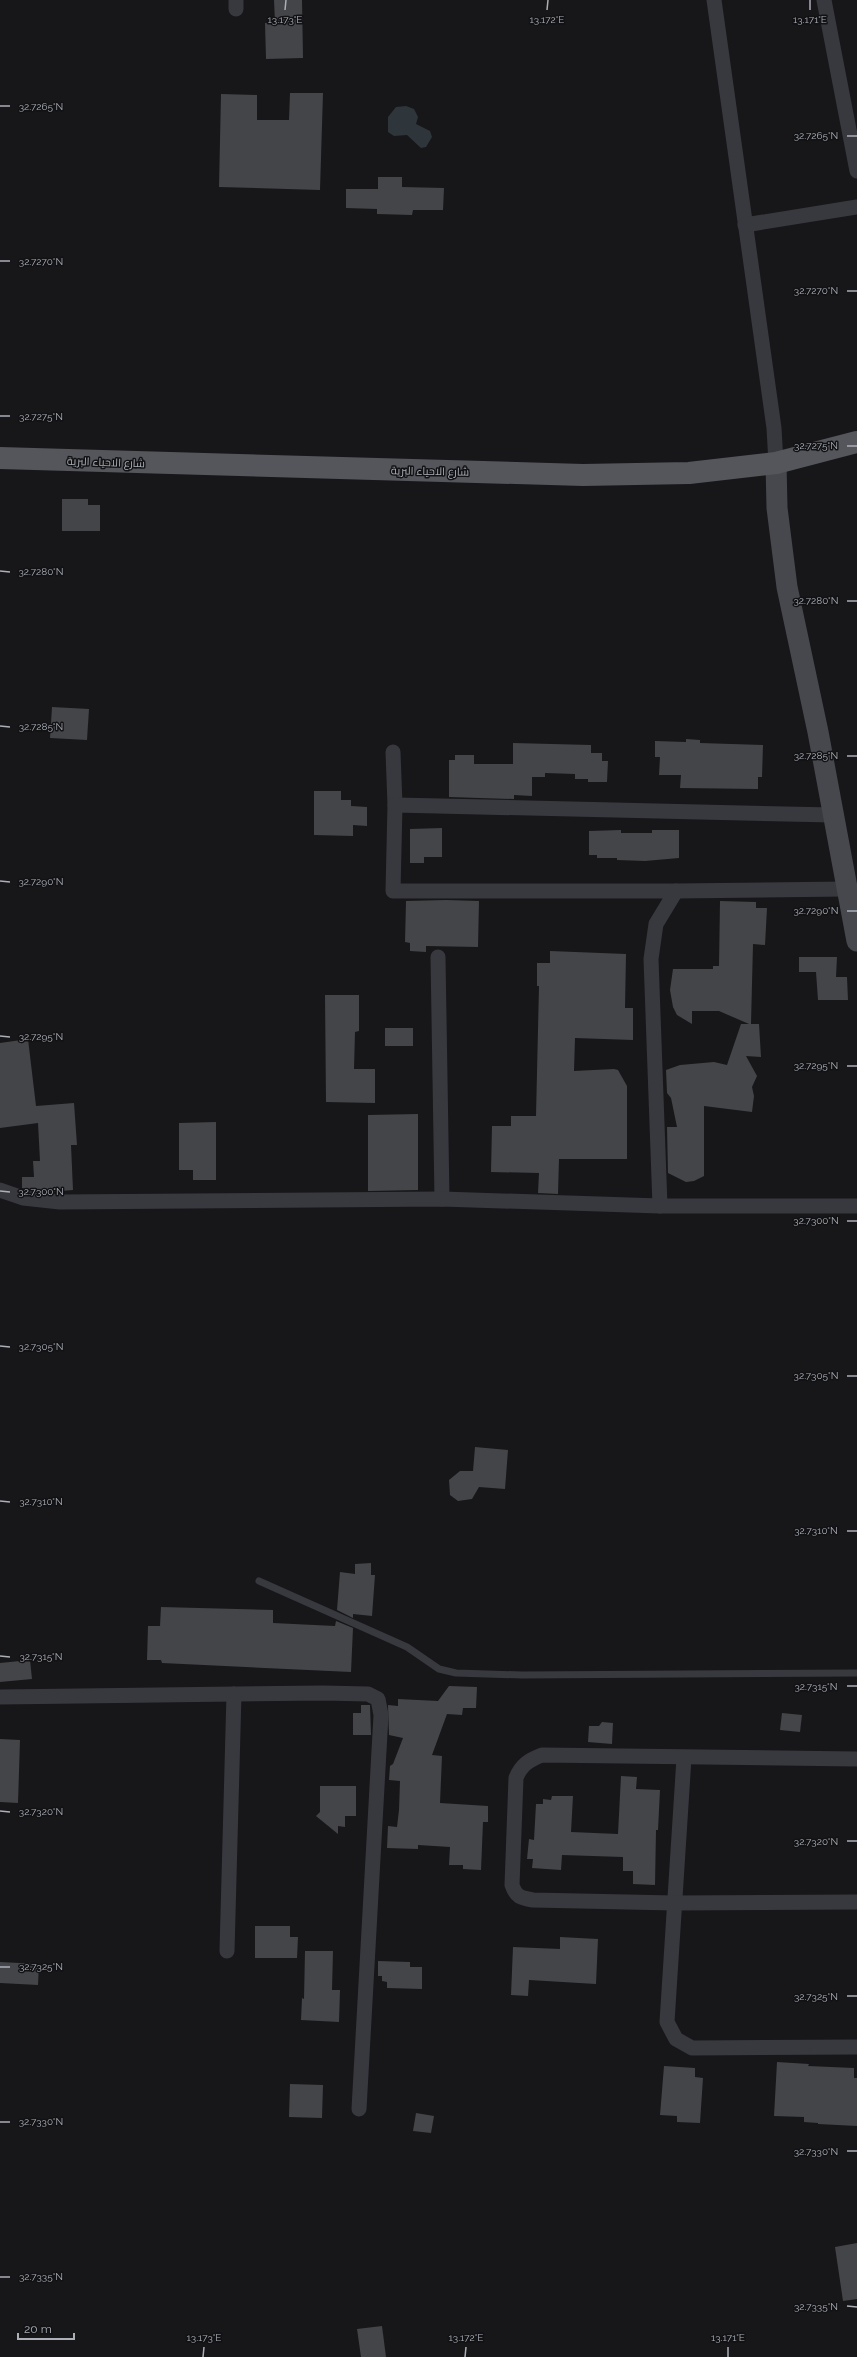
<svg xmlns="http://www.w3.org/2000/svg" width="857" height="2357" font-family="Raleway,Cairo,sans-serif">
<rect width="100%" height="100%" fill="#171719"/>
<!-- water -->
<path fill="#2e363c" d="M406,106L414,109L418,117L416,124L430,131L432,137L426,147L421,148L407,135L394,136L388,132V117L396,107Z"/>
<!-- building -->
<g fill="#444549">
<path d="M274,0H302L303,58L266,59L265,23H275Z"/>
<path d="M290,93H323L320,190L219,187L221,94L257,95V120H289Z"/>
<path d="M378,177H402V187L444,188L443,210H413L412,215L377,214V209L346,208V189H378Z"/>
<path d="M62,499H88V505H100V531H62Z"/>
<path d="M52,707L89,709L87,740L50,738Z"/>
<path d="M686,739L700,740V743L763,745L762,777H758V789L680,788L681,775H659L660,757H655V741L686,742Z"/>
<path d="M513,743L591,745V753H602V761H608L607,782H588V779H575V774L545,773V777H532V796L514,795V799L449,797V760H455V755H474V764H513Z"/>
<path d="M314,791H341V800H351V806L367,807V826L353,825V836L314,835Z"/>
<path d="M442,828V857H424V863H410V829Z"/>
<path d="M621,830V833H652V830H679V858L645,861L617,860V858H597V855H589V831Z"/>
<path d="M446,900L479,901L478,947L426,946V952L410,951V943L405,942L406,901Z"/>
<path d="M720,901L756,902V908H767L765,945L753,944L751,1024H759L761,1057L746,1056L757,1076L752,1087L754,1096L752,1112L704,1106V1176L694,1181L686,1182L668,1173L667,1127H677L671,1098L667,1093L666,1070L680,1065L714,1062L727,1065L741,1024H749L719,1011H692V1024L677,1015L673,1007L670,990L673,969H713V966H719Z"/>
<path d="M550,951L626,954L625,1008H633V1040L575,1038L574,1071L614,1069L618,1070L627,1086V1159H559L558,1194L538,1193L539,1173L491,1172L492,1126H511V1116H536L539,986H537V963H550Z"/>
<path d="M799,957H837L836,977H847L848,1000H818L816,972H799Z"/>
<path d="M325,995H359V1031L355,1032L354,1069H375V1103L326,1102Z"/>
<rect x="385" y="1028" width="28" height="18"/>
<path d="M28,1039L36,1106L74,1103L77,1145H71L73,1190L48,1192L22,1188V1177H34L33,1161H40L38,1123L0,1128V1043Z"/>
<path d="M418,1114V1190L368,1191V1115Z"/>
<path d="M216,1122V1180H193V1170H179V1123Z"/>
<path d="M475,1447L508,1450L505,1489L479,1487L472,1499L458,1501L450,1495L449,1480L460,1471H473Z"/>
<path d="M371,1563V1575H375L372,1616L353,1614V1618L337,1610L340,1572L355,1574V1564Z"/>
<path d="M161,1607L273,1610V1623L335,1626L336,1621L353,1628L351,1672L162,1663L161,1660H147L148,1626H160Z"/>
<path d="M30,1660L32,1679L0,1682V1663Z"/>
<path d="M449,1686L477,1687L476,1708H463L462,1715L447,1714L432,1755L442,1756L440,1803L488,1806V1822H483L481,1870L463,1869V1865H449L450,1847L418,1845V1849L387,1848L388,1826L397,1827L399,1810L400,1781L389,1780L390,1766L393,1764L403,1738L389,1735L388,1705L398,1706V1699L438,1701Z"/>
<path d="M361,1705H370L371,1735H353V1713H361Z"/>
<path d="M782,1713L802,1715L800,1732L780,1730Z"/>
<path d="M602,1722L613,1723L612,1744L588,1742L589,1726H599Z"/>
<path d="M0,1739L20,1740L18,1803L0,1802Z"/>
<path d="M621,1776L637,1777L636,1789L660,1790L658,1830H656L655,1885L633,1884V1871H623V1857L562,1855L561,1870L532,1868L533,1859H527L529,1839L534,1840L536,1804H543V1799L551,1800L552,1796H573L571,1832L618,1834Z"/>
<path d="M320,1786H356V1816H345V1827L338,1826V1834L316,1816L320,1812Z"/>
<path d="M255,1926H290V1937H298L297,1958H255Z"/>
<path d="M560,1937L598,1939L596,1984L529,1980L528,1996L511,1995L513,1947L560,1949Z"/>
<path d="M305,1951H333L332,1990H340L339,2022L301,2020L302,1998L304,1999Z"/>
<path d="M378,1961L410,1962V1967H422V1989L387,1988V1982L382,1981V1976H378Z"/>
<path d="M0,1962L39,1964L38,1985L0,1983Z"/>
<path d="M777,2062L809,2064L808,2066L854,2068V2078H857V2126L818,2124V2123L804,2122V2117L774,2116Z"/>
<path d="M664,2066L695,2068V2077L703,2078L700,2123L677,2122V2116L660,2115Z"/>
<path d="M290,2084L323,2085L322,2118L289,2117Z"/>
<path d="M416,2113L434,2116L431,2133L413,2131Z"/>
<path d="M857,2243V2299L843,2301L835,2247Z"/>
<path d="M382,2326L386,2357H361L357,2329Z"/>
</g>
<g fill="none" stroke-linecap="round" stroke-linejoin="round">
<!-- lane -->
<path stroke="#38393e" stroke-width="7" d="M259,1581L407,1647L439,1669L456,1673L522,1675L857,1673"/>
<!-- street -->
<g stroke="#38393e" stroke-width="15">
<path d="M714,0L774,428L776,463"/>
<path d="M824,0L857,171"/>
<path d="M236,9V0"/>
<path d="M745,225L857,207"/>
<path d="M393,752L395,805L393,891H676L846,889"/>
<path d="M395,805L833,815"/>
<path d="M438,957L442,1199"/>
<path d="M0,1190L23,1198L60,1202L442,1199L660,1206H857"/>
<path d="M660,1206L651,959L656,924L676,891"/>
<path d="M0,1697L323,1693L368,1694L378,1699L381,1715L359,2109"/>
<path d="M684,1758L667,2022L676,2039L692,2048L857,2047"/>
<path d="M857,1759L542,1755C529,1760 521,1765 516,1778L512,1885C516,1897 521,1898 533,1900L674,1903L857,1902"/>
<path d="M227,1951L234,1694"/>
</g>
<!-- secondary -->
<path stroke="#46484e" stroke-width="21" d="M776,463L777,508L787,587L818,732L857,941"/>
<!-- primary -->
<path stroke="#54565c" stroke-width="22" d="M0,458L583,475L689,473L776,463L857,442"/>
</g>
<!-- ticks -->
<path fill="none" stroke="#aaafb8" stroke-width="1.5" d="M285,10L286,0M547,10L548,0M810,10V0M0,106H10M847,136H857M0,261H10M847,291H857M0,416H10M847,446H857M0,571L10,572M847,601H857M0,726L10,727M847,756H857M0,881L10,882M847,911H857M0,1036L10,1037M847,1066H857M0,1191L10,1192M847,1221H857M0,1346L10,1347M847,1376H857M0,1501L10,1502M847,1531H857M0,1656L10,1657M847,1686H857M0,1811L10,1812M847,1841H857M0,1967H10M847,1996H857M0,2122H10M847,2151H857M0,2277H10M847,2306L857,2307M203,2357L204,2347M465,2357L466,2347M728,2357V2347"/>
<g text-anchor="middle" stroke-width="3" stroke-linejoin="round" paint-order="stroke">
<!-- street labels -->
<g font-size="11" fill="#aaafb8" stroke="#121214">
<text transform="translate(106 462) rotate(2)" y="4">شارع الاحياء البرية</text>
<text transform="translate(430 471) rotate(1)" y="4">شارع الاحياء البرية</text>
</g>
</g>
<g font-size="10" text-anchor="middle" fill="#aaafb8" stroke="#121214" stroke-width="3" stroke-linejoin="round" paint-order="stroke">
<text x="285" y="23">13.173°E</text>
<text x="547" y="23">13.172°E</text>
<text x="810" y="23">13.171°E</text>
<text x="41" y="110">32.7265°N</text>
<text x="816" y="139">32.7265°N</text>
<text x="41" y="265">32.7270°N</text>
<text x="816" y="294">32.7270°N</text>
<text x="41" y="420">32.7275°N</text>
<text x="816" y="449">32.7275°N</text>
<text x="41" y="575">32.7280°N</text>
<text x="816" y="604">32.7280°N</text>
<text x="41" y="730">32.7285°N</text>
<text x="816" y="759">32.7285°N</text>
<text x="41" y="885">32.7290°N</text>
<text x="816" y="914">32.7290°N</text>
<text x="41" y="1040">32.7295°N</text>
<text x="816" y="1069">32.7295°N</text>
<text x="41" y="1195">32.7300°N</text>
<text x="816" y="1224">32.7300°N</text>
<text x="41" y="1350">32.7305°N</text>
<text x="816" y="1379">32.7305°N</text>
<text x="41" y="1505">32.7310°N</text>
<text x="816" y="1534">32.7310°N</text>
<text x="41" y="1660">32.7315°N</text>
<text x="816" y="1690">32.7315°N</text>
<text x="41" y="1815">32.7320°N</text>
<text x="816" y="1845">32.7320°N</text>
<text x="41" y="1970">32.7325°N</text>
<text x="816" y="2000">32.7325°N</text>
<text x="41" y="2125">32.7330°N</text>
<text x="816" y="2155">32.7330°N</text>
<text x="41" y="2280">32.7335°N</text>
<text x="816" y="2310">32.7335°N</text>
<text x="204" y="2341">13.173°E</text>
<text x="466" y="2341">13.172°E</text>
<text x="728" y="2341">13.171°E</text>
</g>
<!-- scale -->
<path d="M18 2333v6h56v-6" fill="none" stroke="#aaafb8" stroke-width="2"/>
<text x="24" y="2333" font-size="12" fill="#aaafb8" stroke="#121214" stroke-width="3" paint-order="stroke">20 m</text>
</svg>
